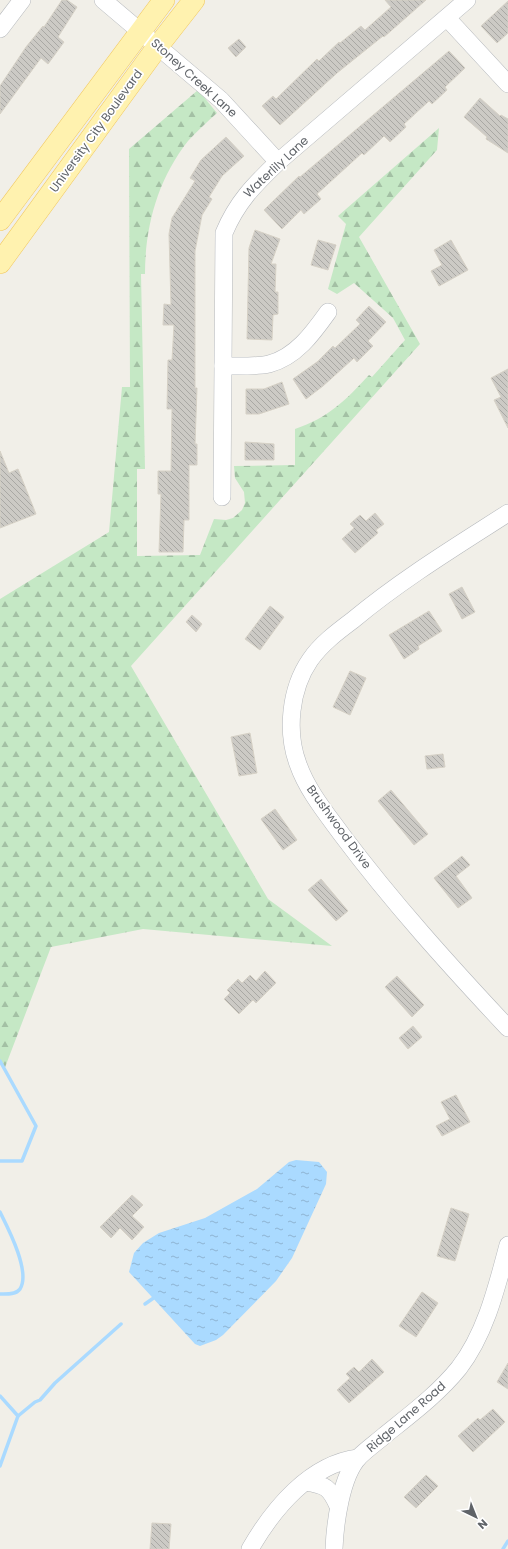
<svg xmlns="http://www.w3.org/2000/svg" width="508" height="1549" font-family="Poppins,sans-serif">
<defs>
<pattern id="forest-firs" width="22" height="20" patternUnits="userSpaceOnUse"><rect width="22" height="20" fill="#c5e8c5"/><path d="M5 1l3.5 6h-7zM16 11l3.5 6h-7z" fill="#a3c0a4"/></pattern>
<pattern id="water-ripples" width="26" height="14" patternUnits="userSpaceOnUse"><rect width="26" height="14" fill="#aadaff"/><path d="M2 4q2-2 4 0t4 0M15 11q2-2 4 0t4 0" fill="none" stroke="#8eb4d2"/></pattern>
<pattern id="building-back-hatch" width="6" height="6" patternUnits="userSpaceOnUse"><rect width="6" height="6" fill="#cccac5"/><path d="M-1 5l2 2M0 0l6 6M5-1l2 2" fill="none" stroke="#a9a8a4"/></pattern>
</defs>
<rect width="100%" height="100%" fill="#f1efe8"/>
<!-- forest -->
<path fill="url(#forest-firs)" d="M198,90L217,113C207,122 197,131 188,141C158,179 145,226 145,274H141L145,469H137V556L200,555L214,519L226,520L233,518L242,510L245,503L244,492L235,478L234,466L295,465V429C328,418 346,400 369,375L372,377L405,340L393,318L354,283L337,294L328,289L346,224L338,216L439,128L437,150L359,237L420,344L131,666L268,899L332,946L143,929L51,947L4,1070L0,1061V599L109,532L122,387H130L129,149Z"/>
<!-- water -->
<path fill="url(#water-ripples)" d="M296,1160L319,1162L327,1172L326,1184L292,1258L276,1281L223,1335L216,1340L200,1346L195,1344L129,1272L134,1253L143,1243L159,1233L205,1218L257,1189L289,1162Z"/>
<g fill="none" stroke-linecap="round" stroke-linejoin="round">
<!-- stream -->
<g stroke="#aadaff" stroke-width="3.5">
<path d="M0,1061L36,1126L22,1161H0"/>
<path d="M0,1212C8,1228 31,1272 20,1289C16,1295 6,1294 0,1294"/>
<path d="M145,1304L155,1297"/>
<path d="M0,1396L18,1416"/>
<path d="M0,1466L18,1416L35,1402L40,1400L55,1383L121,1324"/>
<path d="M503,1549L508,1541"/>
</g>
</g>
<!-- building -->
<g fill="url(#building-back-hatch)" stroke="#d6d1c6">
<path d="M62,0H67L77,7L58,37L64,42L48,64L41,58L0,114V86L26,47L43,26L44,27Z"/>
<path d="M385,0H426L384,37L383,36L337,73L280,125L262,106L273,96L276,99L317,59L319,61L339,42L340,43L361,26L365,30L391,7Z"/>
<path d="M508,1V33L497,43L481,26Z"/>
<path d="M239,39L246,47L236,57L228,48Z"/>
<path d="M449,51L465,68L445,87L447,90L432,104L429,101L404,124L406,127L390,142L384,136L364,155L362,153L317,194L321,199L304,214L301,210L282,229L264,210L299,176L300,177Z"/>
<path d="M480,98L500,116L501,115L508,119V153L486,139L487,137L464,117Z"/>
<path d="M226,137L244,156L222,176L209,197L212,199L202,215L195,251V388H197L195,444H197V465H189V520H184L183,552H159L161,494H158V471H171L172,409H167L168,360H172L174,325H163L164,304L171,305L169,234L172,218L195,181L190,178L201,160Z"/>
<path d="M255,230L280,239L271,264H276L275,292H278V314L273,315L272,340L247,339L249,248Z"/>
<path d="M318,240L336,245L328,270L311,265Z"/>
<path d="M451,240L468,270L439,286L431,271L442,265L434,250Z"/>
<path d="M369,306L386,322L368,341L373,346L357,362L354,358L323,386L306,399L293,379L317,362L333,346L335,348L360,324L356,320Z"/>
<path d="M508,369V428L494,400L501,397L491,378Z"/>
<path d="M282,382L289,404L259,414H246V389H264Z"/>
<path d="M245,442L274,444V460H245Z"/>
<path d="M0,451L9,473L18,469L36,514L0,528Z"/>
<path d="M375,513L384,524L376,530L378,533L355,553L342,539L354,528L350,524L360,515L366,521Z"/>
<path d="M462,587L475,612L462,619L449,594Z"/>
<path d="M270,606L284,617L260,650L245,639Z"/>
<path d="M429,611L442,631L418,646L419,649L404,659L389,635Z"/>
<path d="M192,615L202,624L196,632L186,622Z"/>
<path d="M350,671L366,678L350,715L333,707Z"/>
<path d="M250,733L257,773L239,776L231,737Z"/>
<path d="M443,754L445,767L427,769L425,756Z"/>
<path d="M391,790L428,834L414,845L378,801Z"/>
<path d="M275,809L297,840L283,850L261,819Z"/>
<path d="M462,856L470,865L456,876L472,898L458,908L434,878Z"/>
<path d="M321,879L348,911L336,921L308,890Z"/>
<path d="M265,971L276,983L256,1003L253,1000L239,1014L224,999L230,993L227,990L238,979L242,983L250,975L256,981Z"/>
<path d="M397,976L424,1005L412,1017L385,987Z"/>
<path d="M413,1026L422,1037L408,1049L399,1038Z"/>
<path d="M456,1095L470,1122L442,1136L436,1126L450,1119L441,1102Z"/>
<path d="M132,1195L143,1205L132,1216L144,1227L132,1240L120,1228L111,1238L100,1227Z"/>
<path d="M451,1208L469,1214L455,1261L437,1256Z"/>
<path d="M422,1292L438,1303L416,1337L399,1326Z"/>
<path d="M372,1359L384,1372L349,1403L337,1390L350,1378L346,1374L354,1367L359,1372Z"/>
<path d="M508,1363V1389L497,1382Z"/>
<path d="M493,1409L505,1422L473,1452L458,1436L478,1418L480,1420Z"/>
<path d="M426,1475L438,1486L416,1508L404,1497Z"/>
<path d="M152,1523L171,1524L169,1549H150Z"/>
</g>
<g fill="none" stroke-linecap="round" stroke-linejoin="round">
<defs>
<g id="minor">
<path d="M103,0L221,100L278,162"/>
<path d="M447,18L508,84"/>
<path d="M0,29L22,0"/>
<path d="M223,366C238,366 255,367 269,364C296,357 313,333 328,312"/>
<path d="M222,497L224,233C237,202 254,185 278,162L467,0"/>
<path d="M508,513C455,547 401,580 353,620C337,632 321,644 310,660C290,689 286,732 298,764C307,790 326,813 342,835C393,903 450,966 508,1028"/>
<path d="M306,1482C326,1485 330,1488 338,1506"/>
<path d="M250,1549C273,1509 310,1464 358,1458"/>
<path d="M334,1549C335,1524 341,1476 359,1457C367,1449 377,1442 385,1435C411,1414 438,1394 459,1368C486,1333 497,1286 508,1245"/>
</g>
<g id="major">
<path d="M0,220L164,0"/>
<path d="M0,263L158,46L194,0"/>
</g>
</defs>
<!-- minor casing -->
<use href="#minor" stroke="#b5b8bc" stroke-width="18"/>
<!-- major casing -->
<use href="#major" stroke="#f2c960" stroke-width="22"/>
<!-- minor -->
<use href="#minor" stroke="#fff" stroke-width="17"/>
<!-- major -->
<use href="#major" stroke="#fff2af" stroke-width="21"/>
</g>
<g text-anchor="middle" stroke-width="3.5" stroke-linejoin="round" paint-order="stroke">
<!-- street labels -->
<g font-size="12" fill="#5f6368" stroke="#fff">
<text transform="translate(194 78) rotate(42)" y="4">Stoney Creek Lane</text>
<text transform="translate(96 131) rotate(-54)" y="4">University City Boulevard</text>
<text transform="translate(276 167) rotate(-43)" y="4">Waterlily Lane</text>
<text transform="translate(339 827) rotate(54)" y="4">Brushwood Drive</text>
<text transform="translate(406 1417) rotate(-41)" y="4">Ridge Lane Road</text>
</g>
</g>
<!-- north arrow -->
<g transform="translate(476 1517) rotate(137)" stroke="#ffffff" stroke-width="3" paint-order="stroke">
<path d="M0-3L7 15L0 10L-7 15Z" fill="#5f6368"/>
<text y="-6" font-size="11" font-weight="bold" text-anchor="middle" fill="#5f6368">N</text>
</g>
</svg>
